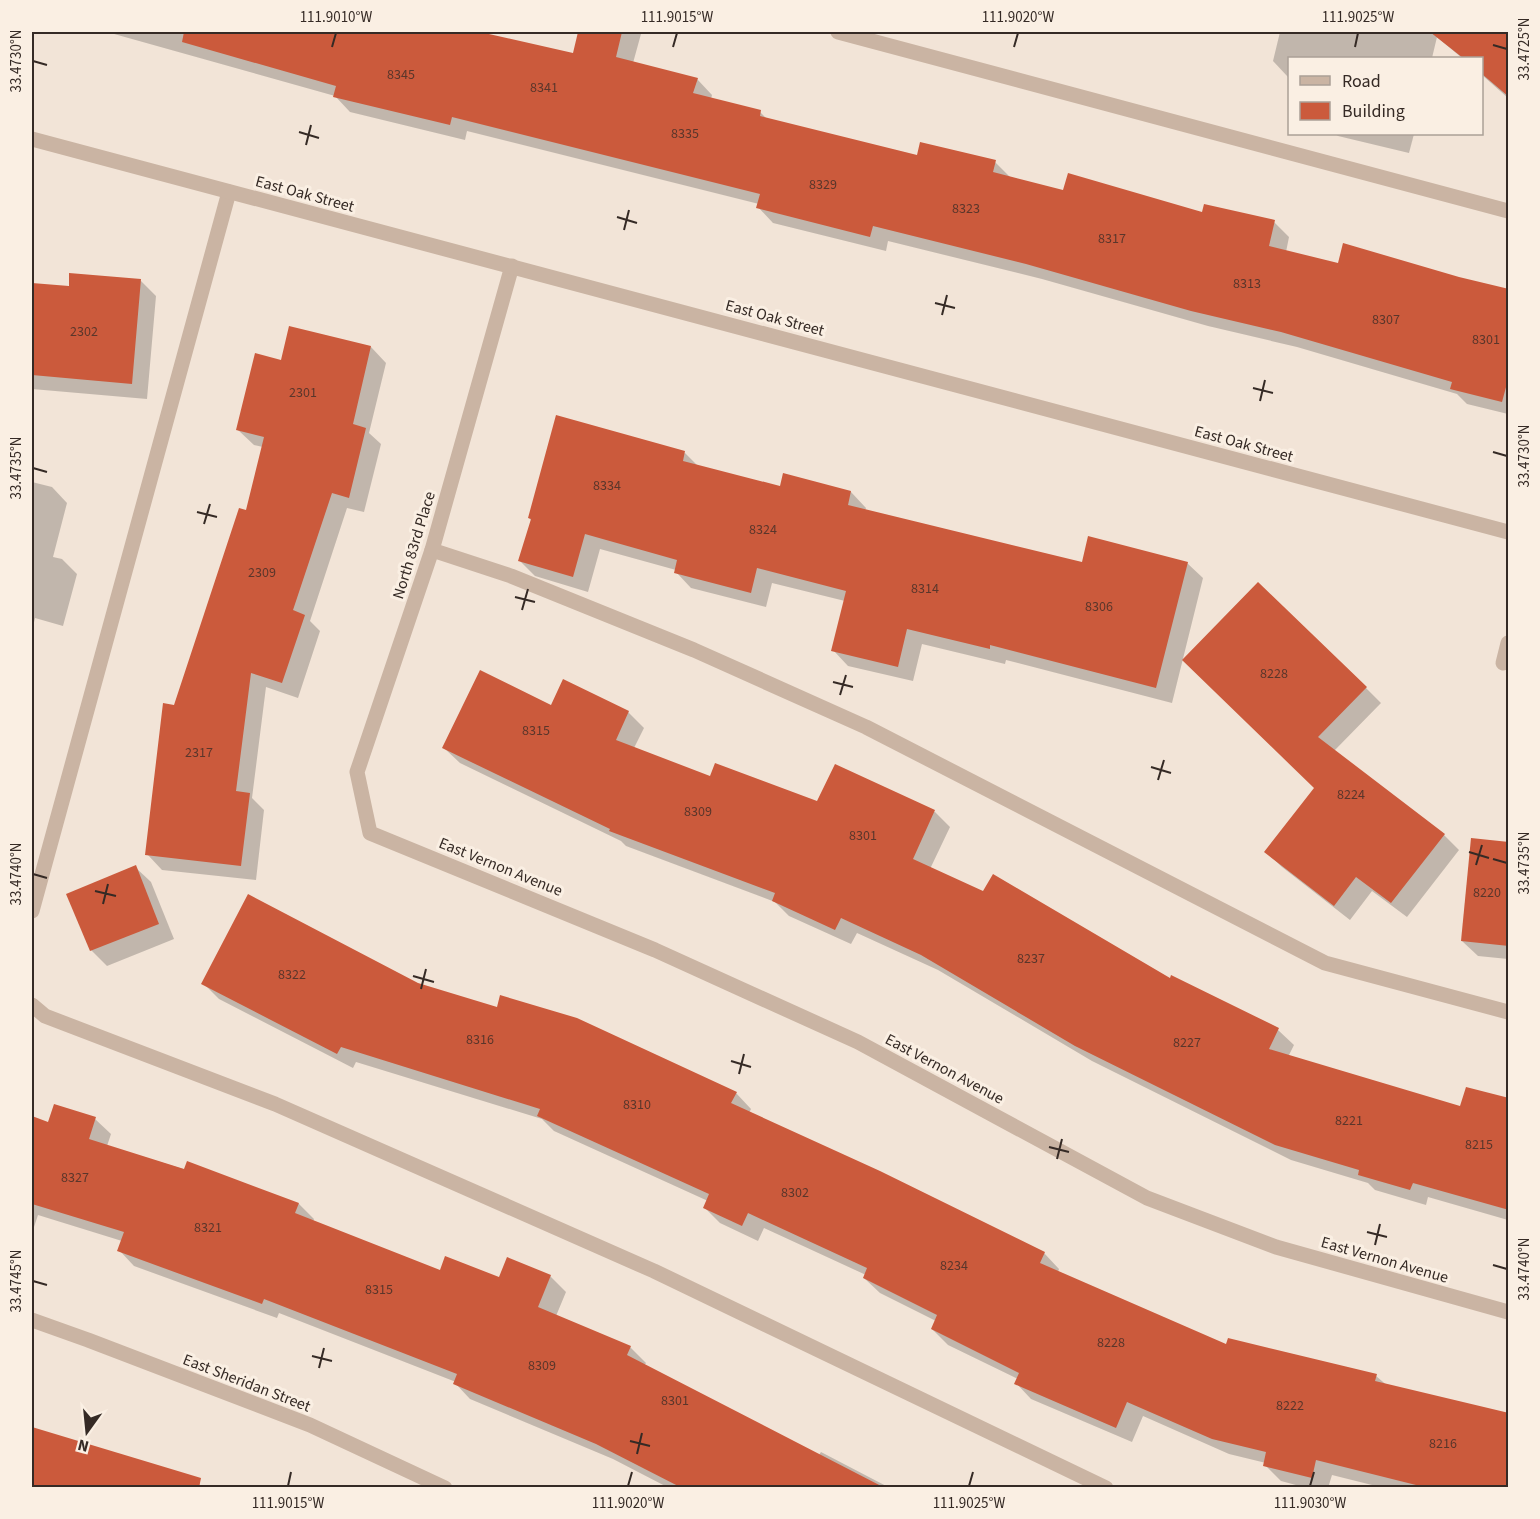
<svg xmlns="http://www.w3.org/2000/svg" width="1540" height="1519" font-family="'Source Sans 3',sans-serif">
<rect width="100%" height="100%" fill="#f2e4d7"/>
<!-- shadow -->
<g fill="#0003">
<path d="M107,32H453L492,42L574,55L579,32H638L641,34L633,63L697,79L712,95L711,99L760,112L768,120L918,157L995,162L1010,177L1064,192L1203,214L1274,222L1289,237L1286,252L1339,264L1459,278L1508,291V414L1467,404L1457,394L1297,347L1208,326L1042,279L888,241L886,251L773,223L758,207L759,204L467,131L465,140L350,112L335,96Z"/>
<path d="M1280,32H1508V98L1482,75V58H1462L1437,37L1432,58H1290V77H1288L1273,61Z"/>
<path d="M1335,134H1414L1409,153L1338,136Z"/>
<path d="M141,281L156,296L147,399L32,389V284L70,288Z"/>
<path d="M371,347L386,363L369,433L381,444L364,512L347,508L310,621L320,631L298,698L266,687L252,798L264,810L256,880L162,870L147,854L175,706L247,512L263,447L254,445L238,430L282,362Z"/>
<path d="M685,453L698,466L781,487L851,492L866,508L865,511L1083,564L1187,563L1203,578L1172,703L1006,660L1005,664L922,644L913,681L848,666L833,650L845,601L772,583L766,607L691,588L676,572V570L600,549L588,592L535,576L520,561L532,521L529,518Z"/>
<path d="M32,482L52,487L67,503L53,557L62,559L77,574L63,626L35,618L32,631Z"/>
<path d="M1199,675L1366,688L1381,703L1334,751L1444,835L1459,850L1407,917L1372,891L1350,920L1282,867L1266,852L1316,788Z"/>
<path d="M564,681L628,712L644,728L634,748L711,778L818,803L836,766L935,812L950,827L930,869L1170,980L1172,977L1278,1030L1294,1045L1288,1057L1462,1108L1508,1100V1220L1428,1197L1426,1205L1375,1190L1368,1183L1291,1160L1092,1061L938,970L857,933L851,944L789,916L775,902L626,846L621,841L460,763L444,748L551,707Z"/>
<path d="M1508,843V959L1478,956L1462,941Z"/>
<path d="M135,867L151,882L174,939L107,966L91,950Z"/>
<path d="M203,983L417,984L736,1093L751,1109L749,1113L1044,1253L1059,1269L1058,1272L1227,1346L1376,1376L1508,1488H1384L1332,1475L1328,1488H1307L1281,1481L1265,1465L1266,1463L1229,1454L1143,1416L1132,1442L1031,1399L1016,1383L1018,1379L948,1345L932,1329L936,1321L880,1293L864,1278L866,1275L764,1228L758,1241L720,1223L705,1208L708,1201L554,1131L542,1119L356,1062L353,1068L219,999Z"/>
<path d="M32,1118L49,1123L95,1119L111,1134L107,1146L299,1204L314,1219L313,1222L441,1272L499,1279L550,1276L566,1292L556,1316L630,1347L646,1363L644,1366L819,1455L821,1452L890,1488H669L613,1459L470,1399L455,1383L456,1382L279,1313L277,1318L134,1266L119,1250L122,1241L38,1215L34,1227H32Z"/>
<path d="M32,1428L150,1464L198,1488H32Z"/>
</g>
<!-- building -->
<g fill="#cb5a3c">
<path d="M184,32H480L573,53L578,32H622L616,57L698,78L693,93L761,110L760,116L917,155L920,142L996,160L993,172L1063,190L1068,173L1202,212L1204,204L1275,220L1269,246L1338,263L1343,243L1459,277L1509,289V376L1502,402L1450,389L1452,382L1281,332L1191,311L1026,264L873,226L870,237L756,208L760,194L452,117L450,125L333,97L336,86L182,42Z"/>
<path d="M1430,32H1509V97L1482,74V58H1463Z"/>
<path d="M69,273L141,279L132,384L32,375V283L69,286Z"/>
<path d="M289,326L371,346L353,424L366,428L349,498L332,493L293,610L305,615L282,683L251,673L236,791L250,793L241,866L145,855L163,703L174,705L239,508L246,510L264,437L236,430L255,353L281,360Z"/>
<path d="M556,415L685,451L683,461L780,486L783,473L851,491L848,505L1082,562L1088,536L1188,562L1156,688L990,645V649L907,629L898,667L831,651L846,591L757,568L751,593L674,573L677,560L585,534L573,577L518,561L531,519L528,518Z"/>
<path d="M1258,582L1367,687L1318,737L1445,834L1391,903L1356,877L1334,906L1264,852L1314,788L1182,660Z"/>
<path d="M480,670L551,705L563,679L629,711L616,740L710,776L715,763L817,801L835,764L935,810L913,859L983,891L993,874L1170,978L1171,975L1279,1028L1269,1049L1460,1106L1466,1087L1509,1098V1210L1413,1183L1410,1190L1358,1175L1359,1170L1275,1145L1075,1046L921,955L841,918L835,930L772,901L775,893L609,831L610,829L442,748Z"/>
<path d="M1471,838L1509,842V946L1461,941Z"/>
<path d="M136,865L159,924L90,951L66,894Z"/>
<path d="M248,894L418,983L497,1007L500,995L577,1018L737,1092L731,1103L880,1171L1045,1252L1040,1263L1226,1344L1228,1338L1377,1374L1375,1381L1509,1413V1488H1428L1316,1460L1312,1478L1263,1466L1266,1452L1212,1439L1127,1402L1116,1428L1014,1384L1019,1373L931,1329L937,1315L863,1278L867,1268L748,1213L742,1226L703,1208L709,1194L537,1116L540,1109L341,1047L337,1054L201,984Z"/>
<path d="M54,1104L96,1117L89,1139L184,1169L187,1161L299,1203L295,1213L440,1270L445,1256L499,1277L507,1257L551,1275L538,1307L631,1346L627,1355L885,1488H682L596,1444L453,1384L457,1374L264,1299L262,1304L117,1251L124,1232L32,1204V1116L48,1122Z"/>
<path d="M32,1427L201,1478L199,1488H32Z"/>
</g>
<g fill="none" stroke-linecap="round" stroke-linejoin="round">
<!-- service -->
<g stroke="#cab4a3" stroke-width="15">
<path d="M838,32L1508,211"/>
<path d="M432,550L511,576L694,650L866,727L1325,963L1508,1012"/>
<path d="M32,911L229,192"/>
<path d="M32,1005L45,1016L275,1104L654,1271L1106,1488"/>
</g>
<!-- minor -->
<g stroke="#cab4a3" stroke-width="15">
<path d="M512,266L432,550L357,772L370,833L655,950L858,1042L1147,1198L1276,1247L1508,1312"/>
<path d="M1503,663L1508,643"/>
<path d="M32,1320L88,1340L310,1425L445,1488"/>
</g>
<!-- tertiary -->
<path stroke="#cab4a3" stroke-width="15" d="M32,139L1508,532"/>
</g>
<!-- ticks -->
<path fill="none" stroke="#352a25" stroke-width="2" d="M1493,45L1507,49M332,47L336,33M673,47L677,33M1014,47L1018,33M1355,47L1358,33M33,61L47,65M299,132L319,138M306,145L311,125M617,217L637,223M624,230L629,210M935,303L955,308M942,315L947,295M1253,388L1273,393M1260,401L1265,380M1493,452L1507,456M33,468L47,472M197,512L217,517M204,524L210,504M515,597L535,602M522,610L528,589M833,682L853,687M840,695L846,675M1151,767L1171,773M1158,780L1164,760M1469,852L1489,858M1493,859L1507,863M1476,865L1482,845M33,874L47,878M95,891L116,896M103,904L108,884M413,976L434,982M421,989L426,969M731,1061L751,1067M739,1074L744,1054M1049,1147L1069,1152M1057,1159L1062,1139M1367,1232L1387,1237M1375,1245L1380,1224M1493,1265L1507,1269M33,1281L47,1285M312,1356L332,1361M319,1368L324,1348M630,1441L650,1446M637,1454L642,1433M288,1486L291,1472M628,1486L632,1472M969,1486L973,1472M1310,1486L1314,1472"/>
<g text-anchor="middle" stroke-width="6" stroke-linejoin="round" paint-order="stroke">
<!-- number labels -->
<g font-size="14" fill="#5a362b">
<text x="401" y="79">8345</text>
<text x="544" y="92">8341</text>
<text x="685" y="138">8335</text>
<text x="823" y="189">8329</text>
<text x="966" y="213">8323</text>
<text x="1112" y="243">8317</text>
<text x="1247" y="288">8313</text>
<text x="1386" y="324">8307</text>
<text x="84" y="336">2302</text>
<text x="1486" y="344">8301</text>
<text x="303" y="397">2301</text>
<text x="607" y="490">8334</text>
<text x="763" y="534">8324</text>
<text x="262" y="577">2309</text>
<text x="925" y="593">8314</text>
<text x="1099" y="611">8306</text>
<text x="1274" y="678">8228</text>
<text x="536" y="735">8315</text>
<text x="199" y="757">2317</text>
<text x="1351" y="799">8224</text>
<text x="698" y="816">8309</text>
<text x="863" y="840">8301</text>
<text x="1487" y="897">8220</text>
<text x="1031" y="963">8237</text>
<text x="292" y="979">8322</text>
<text x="480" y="1044">8316</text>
<text x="1187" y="1047">8227</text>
<text x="637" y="1109">8310</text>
<text x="1349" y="1125">8221</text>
<text x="1479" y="1149">8215</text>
<text x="75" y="1182">8327</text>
<text x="795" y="1197">8302</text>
<text x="208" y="1232">8321</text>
<text x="954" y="1270">8234</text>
<text x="379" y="1294">8315</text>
<text x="1111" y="1347">8228</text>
<text x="542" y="1370">8309</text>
<text x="675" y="1405">8301</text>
<text x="1290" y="1410">8222</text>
<text x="1443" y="1448">8216</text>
</g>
<!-- street labels -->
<g font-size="16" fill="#352a25" stroke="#faefe3">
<text transform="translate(305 193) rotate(15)" y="6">East Oak Street</text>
<text transform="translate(775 317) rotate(15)" y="6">East Oak Street</text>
<text transform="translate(1244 443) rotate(15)" y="6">East Oak Street</text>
<text transform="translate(413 545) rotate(-73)" y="6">North 83rd Place</text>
<text transform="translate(501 866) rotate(22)" y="6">East Vernon Avenue</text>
<text transform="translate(945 1068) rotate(28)" y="6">East Vernon Avenue</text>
<text transform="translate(1385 1259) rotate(16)" y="6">East Vernon Avenue</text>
<text transform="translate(247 1382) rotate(21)" y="6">East Sheridan Street</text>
</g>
</g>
<!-- border -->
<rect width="1540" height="1519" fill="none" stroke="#faefe3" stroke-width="66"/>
<!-- legend -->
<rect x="1288" y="57" width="195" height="78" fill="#faefe3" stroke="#aba097" stroke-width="1.5"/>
<rect x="1300" y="76" width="30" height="9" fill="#cab4a3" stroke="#aba097" stroke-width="1.5"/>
<text x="1342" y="87" font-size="18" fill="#352a25">Road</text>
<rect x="1300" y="102" width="30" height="18" fill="#cb5a3c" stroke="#aba097" stroke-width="1.5"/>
<text x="1342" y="117" font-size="18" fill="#352a25">Building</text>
<!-- north arrow -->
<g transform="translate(87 1432) rotate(195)" stroke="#faefe3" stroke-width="4.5" paint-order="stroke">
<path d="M0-4.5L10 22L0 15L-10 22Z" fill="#352a25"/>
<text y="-9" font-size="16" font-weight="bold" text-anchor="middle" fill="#352a25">N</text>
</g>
<rect x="33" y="33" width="1474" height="1453" fill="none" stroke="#352a25" stroke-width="2"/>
<g font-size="15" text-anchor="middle" fill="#352a25">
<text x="336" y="22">111.9010°W</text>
<text x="677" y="22">111.9015°W</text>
<text x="1018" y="22">111.9020°W</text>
<text x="1358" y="22">111.9025°W</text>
<text transform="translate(1524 49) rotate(-90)" y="5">33.4725°N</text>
<text transform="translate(16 61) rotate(-90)" y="5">33.4730°N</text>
<text transform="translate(1524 456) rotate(-90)" y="5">33.4730°N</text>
<text transform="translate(16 468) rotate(-90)" y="5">33.4735°N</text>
<text transform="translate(1524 863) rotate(-90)" y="5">33.4735°N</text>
<text transform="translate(16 874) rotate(-90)" y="5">33.4740°N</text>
<text transform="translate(1524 1269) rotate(-90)" y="5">33.4740°N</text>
<text transform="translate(16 1281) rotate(-90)" y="5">33.4745°N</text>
<text x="288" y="1508">111.9015°W</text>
<text x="628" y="1508">111.9020°W</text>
<text x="969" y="1508">111.9025°W</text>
<text x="1310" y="1508">111.9030°W</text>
</g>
</svg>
